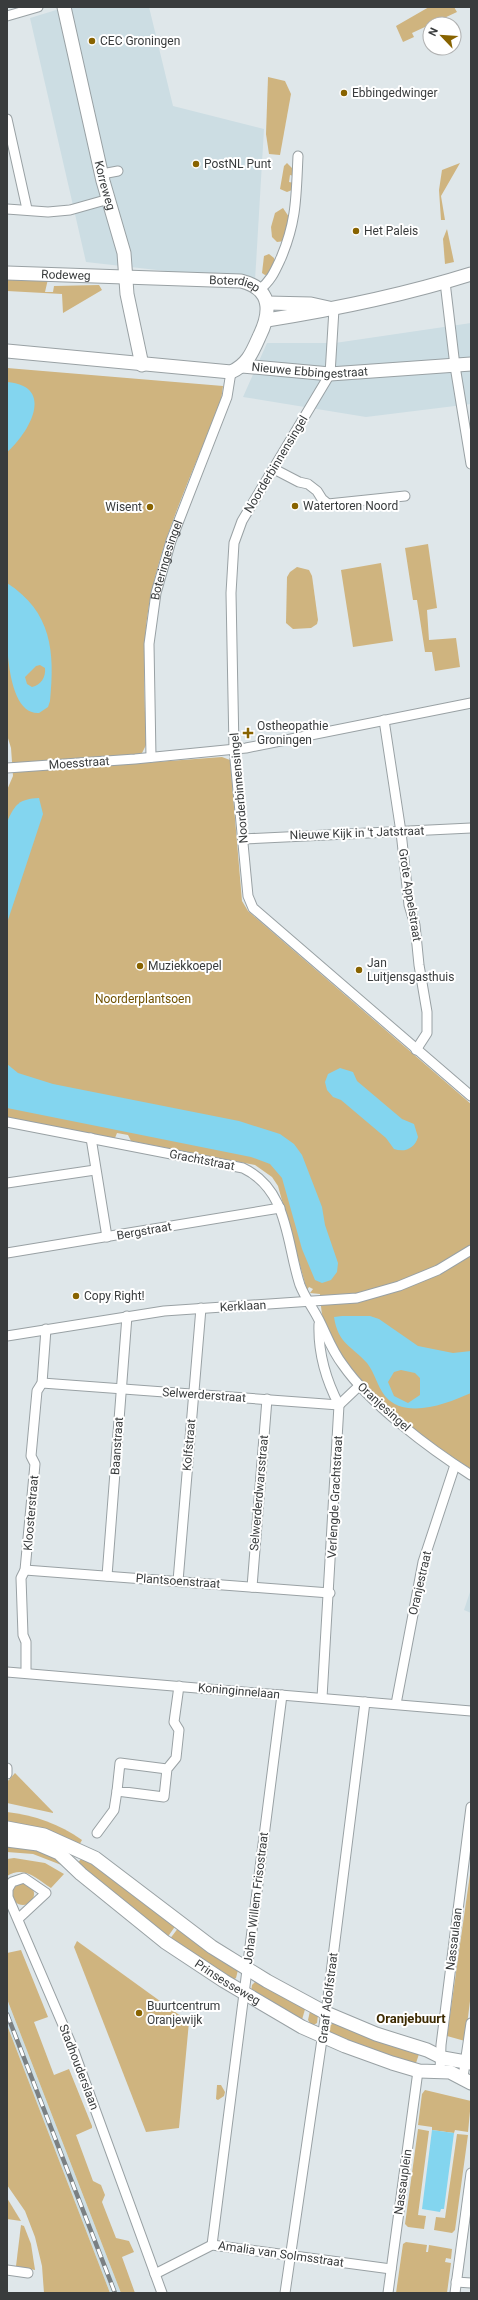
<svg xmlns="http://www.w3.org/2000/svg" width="478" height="2300" font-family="Roboto,sans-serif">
<rect width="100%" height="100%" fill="#dfe7ea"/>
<!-- built -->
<g fill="#ccdde3">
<path d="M66,7H149L173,106L264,129L255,281L86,262L30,18Z"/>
<path d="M471,323V404L366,417L243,397L267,343H335Z"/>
<path d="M471,1589V1613L464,1610Z"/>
<path d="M7,1999L121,2293H110L7,2025Z"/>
</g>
<!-- green -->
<g fill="#cfb47f">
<path d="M429,7H454L457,12L412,33L414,37L403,42L396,26Z"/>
<path d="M268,77L285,81L291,94L280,155L269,154L266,134Z"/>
<path d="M287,163L292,168L294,176L290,175L289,182L294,183L292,190L287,192L280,189L284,166Z"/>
<path d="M460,163L441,196L445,220H441L439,190L442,170Z"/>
<path d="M283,208L289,217L285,241L277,242L272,237L271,227L275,213Z"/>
<path d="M447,229L454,262L445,264L443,239Z"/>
<path d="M269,254L274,258V267L270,274L265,275L262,273L264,256Z"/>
<path d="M7,275L48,279L45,292H53L54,286L99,285L102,290L63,313L62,294L7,291Z"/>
<path d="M7,368L223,386L221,401C195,468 162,534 149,605C141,651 145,698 146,745L141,755L142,763L222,757L230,760L242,901L248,911L471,1104V1469C420,1436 348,1383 325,1324C321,1315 321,1304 320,1294L310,1293L313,1289L309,1287L307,1290L306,1287L278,1186L272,1177L255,1165L131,1141L128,1135L117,1133L115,1138L7,1118V790L13,776L11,748L7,735Z"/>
<path d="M428,544L437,608L427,610L429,640L456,638L460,667L435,671L432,652H425L417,600H413L405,548Z"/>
<path d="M381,563L393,641L353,647L341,570Z"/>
<path d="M297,567L309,570L312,576L318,620L317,624L311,628L293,629L286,623L287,577L290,572Z"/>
<path d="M15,1773L53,1812V1813L7,1803V1782Z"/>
<path d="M7,1812C35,1815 59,1824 82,1840L78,1847L7,1825Z"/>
<path d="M7,1843L56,1855L64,1866L33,1854L7,1852Z"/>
<path d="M84,1855L176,1925L167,1938L77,1864Z"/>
<path d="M14,1858L45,1863L64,1874L51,1888C37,1879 24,1865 7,1876V1859Z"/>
<path d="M471,1867V1993L465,2041L447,2036Z"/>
<circle cx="23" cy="1894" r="11"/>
<path d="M179,1927L238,1970L236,1978L233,1980L169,1940Z"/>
<path d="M77,1941L189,2022L179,2128L146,2132L74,1947Z"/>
<path d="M21,1950L48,2017L34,2022L54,2075L69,2069L92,2126V2128L76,2135L93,2181L101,2185L105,2195L102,2202L116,2238L129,2241L134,2252L122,2257L135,2293H121L7,1999V1953Z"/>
<path d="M256,1981L306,2006L301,2023L251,1992L252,1985Z"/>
<path d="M310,2011L318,2015L317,2023L312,2026L308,2020Z"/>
<path d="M333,2023L420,2051L415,2066L329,2034V2027Z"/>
<path d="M7,2025L110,2293H44L42,2266L35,2237L25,2211L7,2185Z"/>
<path d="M217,2085H221L225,2092L224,2096L218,2100L216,2099Z"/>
<path d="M425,2090L471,2101L468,2132L455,2130L454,2133L432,2130V2127L418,2125L422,2094Z"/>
<path d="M418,2129L429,2131L418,2215L426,2216L424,2229L408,2227L405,2224Z"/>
<path d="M457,2134L468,2135L455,2230L452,2233L434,2230L436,2217L445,2218Z"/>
<path d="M7,2198L21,2221L7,2219Z"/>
<path d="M21,2225L24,2226L31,2244L35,2270L16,2266Z"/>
<path d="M406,2242L427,2245L426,2252H428L429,2245L452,2249L451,2259L446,2258L445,2262L451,2263L447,2293H396L403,2244Z"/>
</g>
<!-- water -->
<g fill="#83d5ef" fill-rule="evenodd">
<path d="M7,382C56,386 29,433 7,452Z"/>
<path d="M7,583C52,612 55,652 50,701L48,707L39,713C0,715 7,609 7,583ZM40,665L45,668C46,677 41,685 32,687L27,684L25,677L36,666Z"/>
<path d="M39,798L43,814L7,923V822C15,804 19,799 39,798Z"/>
<path d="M7,1064L18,1073L53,1084L239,1121L280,1134L294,1144L302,1155L322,1207L325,1225L338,1263L337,1272L331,1280L322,1283L315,1280L302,1249L282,1178L270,1164L251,1157L7,1108Z"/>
<path d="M340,1068L353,1072L357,1081L402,1119L414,1124L418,1137C415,1148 405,1153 394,1149L386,1138L341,1100L333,1097L327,1090L325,1082L328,1074Z"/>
<path d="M342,1316H370L379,1319L418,1346L453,1353L471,1351V1393C446,1404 405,1420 385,1396C377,1386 375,1373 367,1363C352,1346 338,1344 334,1317ZM401,1370L415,1373L420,1378V1395L408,1403L394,1396L388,1382L394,1372Z"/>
<path d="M432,2130L454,2133L444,2209H441L440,2212L422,2209Z"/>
</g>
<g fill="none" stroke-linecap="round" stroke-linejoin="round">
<defs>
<g id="street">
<path d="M7,16L38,7"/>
<path d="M7,119L27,209"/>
<path d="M102,174L118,171"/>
<path d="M7,209L48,212L70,210L109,199"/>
<path d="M445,282L455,366L471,464"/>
<path d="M259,290C271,281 275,271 281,258C297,220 296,196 298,156"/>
<path d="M334,309L330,374L242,521L234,543L231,593L234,749L248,896L253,908L471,1096"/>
<path d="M274,469L299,482L308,484L317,491L322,499L328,504L405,496"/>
<path d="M384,720L401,832L409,905L415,925L419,965L427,1012V1033L416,1050"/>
<path id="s1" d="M151,757L149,644L156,593L171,541L227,397L231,372"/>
<path d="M7,768L135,759L246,748L471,703"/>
<path d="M243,839L471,828"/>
<path d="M7,1122L243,1168C289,1190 286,1243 300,1285C305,1298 313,1308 319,1320C327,1336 332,1351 343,1365C370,1404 430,1449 471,1475"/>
<path d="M91,1138L107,1237"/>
<path d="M7,1183L95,1170"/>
<path d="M7,1253L280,1208"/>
<path d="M319,1324C318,1352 326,1380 339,1405L322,1698"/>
<path d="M7,1336L164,1311L357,1298L399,1286L438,1270L471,1250"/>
<path d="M42,1383L339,1405L359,1386"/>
<path d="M25,1570L330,1593"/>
<path d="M107,1576L127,1316"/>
<path d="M178,1581L201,1308"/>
<path d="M252,1587L267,1399"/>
<path d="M7,1672L471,1711"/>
<path d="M26,1673V1642L23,1635L21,1578L25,1570L35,1464L31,1456L37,1391L42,1383L46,1329"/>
<path d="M396,1704L423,1562L455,1465"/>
<path d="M7,1768V1774"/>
<path d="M167,1769L120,1763L117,1791L164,1797L167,1769L176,1758L179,1730L174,1722L179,1686"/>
<path d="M97,1833L114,1810L117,1791"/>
<path d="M18,1919L46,1893L24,1878L12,1882L8,1889V1897L72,2046L162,2293"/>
<path d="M440,2071L441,2045L471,1807"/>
<path d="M463,2077L471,2023"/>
<path d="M212,2245L282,1695"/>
<path d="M7,2270L28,2273"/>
<path d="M155,2274L212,2245L391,2269"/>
<path d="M456,2282L471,2283"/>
<path d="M285,2293L327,2005L365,1702"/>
<path d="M388,2293L418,2071"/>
<path d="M455,2293L471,2173"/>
</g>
<g id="secondary">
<path id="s2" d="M64,7L103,181L124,253L127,294L142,365"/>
<path id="s3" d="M7,273L241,281C273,289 271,313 259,337C252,353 247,365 231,372L7,351"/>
<path d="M267,303L311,304L329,308"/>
<path d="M267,320C336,309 404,295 471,274"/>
<path id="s4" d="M242,366L330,374L471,364"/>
<path d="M7,1828L44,1835L95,1858L212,1947L267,1981L326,2013L376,2034L427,2050L443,2058L471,2063"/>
<path id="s5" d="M7,1840L38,1844L59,1853L81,1874L165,1942L224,1981L302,2027L345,2046L392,2063L419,2071L450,2072L471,2083"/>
</g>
</defs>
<!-- street casing -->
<use href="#street" stroke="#99a1a4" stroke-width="11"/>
<!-- secondary casing -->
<use href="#secondary" stroke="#99a1a4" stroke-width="15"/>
<!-- street -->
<use href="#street" stroke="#fff" stroke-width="9"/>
<!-- secondary -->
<use href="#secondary" stroke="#fff" stroke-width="13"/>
<defs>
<path id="rail" d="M7,2014L115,2293"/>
</defs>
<!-- rail casing -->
<use href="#rail" stroke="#7b8082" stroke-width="4.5"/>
<!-- rail -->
<use href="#rail" stroke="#fff" stroke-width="3" stroke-dasharray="9" stroke-linecap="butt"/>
</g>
<!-- markers -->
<g fill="#886300" stroke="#fff" stroke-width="1.5">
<circle cx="92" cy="41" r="4"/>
<circle cx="344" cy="93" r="4"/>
<circle cx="196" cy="164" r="4"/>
<circle cx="356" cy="231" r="4"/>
<circle cx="295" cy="506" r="4"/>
<circle cx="150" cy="507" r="4"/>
<path d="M246 727h4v4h4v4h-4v4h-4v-4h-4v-4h4z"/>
<circle cx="140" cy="966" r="4"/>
<circle cx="359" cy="970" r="4"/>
<circle cx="76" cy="1296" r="4"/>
<circle cx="139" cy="2013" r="4"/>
</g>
<g text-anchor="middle" stroke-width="4" stroke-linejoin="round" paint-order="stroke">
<!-- poi labels -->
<g font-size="12" fill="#393c3d" stroke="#fff" text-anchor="start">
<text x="100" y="45">CEC Groningen</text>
<text x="352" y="97">Ebbingedwinger</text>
<text x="204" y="168">PostNL Punt</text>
<text x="364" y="235">Het Paleis</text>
<text x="303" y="510">Watertoren Noord</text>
<text x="142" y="511" text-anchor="end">Wisent</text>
<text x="257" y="730">Ostheopathie<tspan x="257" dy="14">Groningen</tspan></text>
<text x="367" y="967">Jan<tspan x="367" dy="14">Luitjensgasthuis</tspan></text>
<text x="148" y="970">Muziekkoepel</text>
<text x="84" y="1300">Copy Right!</text>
<text x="147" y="2010">Buurtcentrum<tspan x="147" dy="14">Oranjewijk</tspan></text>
</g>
<!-- street labels -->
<g font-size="12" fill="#393c3d" stroke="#fff">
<text dy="4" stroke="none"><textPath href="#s2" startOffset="183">Korreweg</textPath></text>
<text dy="4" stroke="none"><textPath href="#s3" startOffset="59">Rodeweg</textPath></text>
<text dy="4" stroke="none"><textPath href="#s3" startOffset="228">Boterdiep</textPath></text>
<text dy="4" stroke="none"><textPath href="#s4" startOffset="68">Nieuwe Ebbingestraat</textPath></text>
<text transform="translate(276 464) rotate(-59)" y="4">Noorderbinnensingel</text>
<text dy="4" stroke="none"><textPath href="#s1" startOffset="199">Boteringesingel</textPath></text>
<text transform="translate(79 763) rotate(-4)" y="4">Moesstraat</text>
<text transform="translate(239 788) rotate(-95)" y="4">Noorderbinnensingel</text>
<text transform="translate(357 833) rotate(-2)" y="4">Nieuwe Kijk in 't Jatstraat</text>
<text transform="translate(410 895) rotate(81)" y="4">Grote Appelstraat</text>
<text transform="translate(202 1160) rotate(11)" y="4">Grachtstraat</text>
<text transform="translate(144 1231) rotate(-10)" y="4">Bergstraat</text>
<text transform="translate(243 1306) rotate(-3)" y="4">Kerklaan</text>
<text transform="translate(204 1395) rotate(4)" y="4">Selwerderstraat</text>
<text transform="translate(384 1407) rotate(42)" y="4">Oranjesingel</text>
<text transform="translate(189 1445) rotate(-85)" y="4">Kolfstraat</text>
<text transform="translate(117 1446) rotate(-86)" y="4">Baanstraat</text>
<text transform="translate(259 1493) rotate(-85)" y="4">Selwerderdwarsstraat</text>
<text transform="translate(335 1497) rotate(-87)" y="4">Verlengde Grachtstraat</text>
<text transform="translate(31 1513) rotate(-85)" y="4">Kloosterstraat</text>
<text transform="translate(178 1581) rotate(4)" y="4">Plantsoenstraat</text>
<text transform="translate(420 1583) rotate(-77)" y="4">Oranjestraat</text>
<text transform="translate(239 1691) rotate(5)" y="4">Koninginnelaan</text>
<text transform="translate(256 1898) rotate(-83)" y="4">Johan Willem Frisostraat</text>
<text transform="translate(454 1939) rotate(-83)" y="4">Nassaulaan</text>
<text dy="4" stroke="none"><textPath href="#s5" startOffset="267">Prinsesseweg</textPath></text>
<text transform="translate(328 1998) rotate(-83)" y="4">Graaf Adolfstraat</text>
<text transform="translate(79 2067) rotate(69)" y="4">Stadhouderslaan</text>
<text transform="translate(403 2182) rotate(-82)" y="4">Nassauplein</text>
<text transform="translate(281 2254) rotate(8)" y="4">Amalia van Solmsstraat</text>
</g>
<!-- park labels -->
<g font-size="12" fill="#705100" stroke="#fff">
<text x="143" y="1003">Noorderplantsoen</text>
</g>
<!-- neighbourhood labels -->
<g font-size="13" font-weight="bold" fill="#3c2a01" stroke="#fff">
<text x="411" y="2023">Oranjebuurt</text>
</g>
</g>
<!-- border -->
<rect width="478" height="2300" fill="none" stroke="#393c3d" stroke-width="16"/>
<!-- north arrow -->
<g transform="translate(442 36) rotate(295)"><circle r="19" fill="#ffffff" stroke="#b0b1b1"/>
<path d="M0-3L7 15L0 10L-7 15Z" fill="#886300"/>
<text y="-6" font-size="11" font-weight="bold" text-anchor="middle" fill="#393c3d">N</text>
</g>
</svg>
